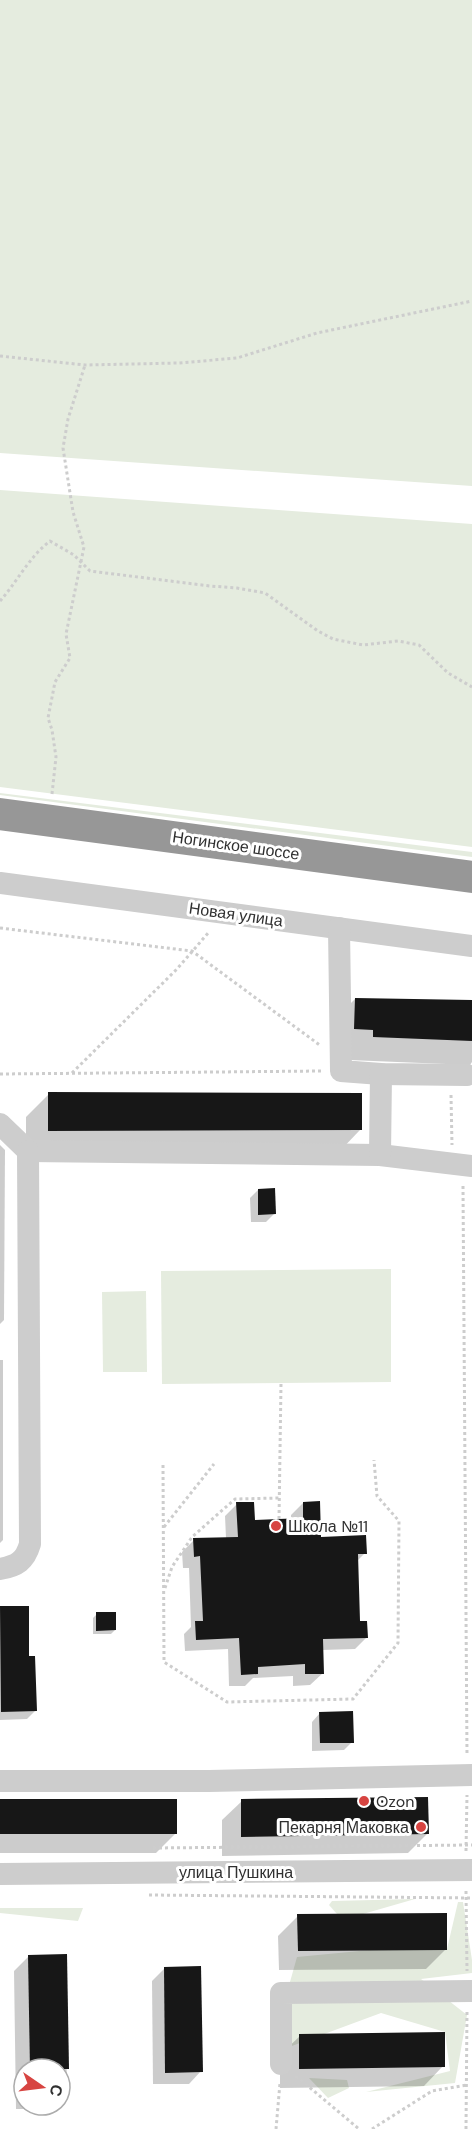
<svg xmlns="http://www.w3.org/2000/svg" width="472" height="2129" font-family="'DM Sans',sans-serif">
<rect width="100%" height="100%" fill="#fff"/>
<!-- green -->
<g fill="#e5ecdf">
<path d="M0,0H472V486L0,453Z"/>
<path d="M0,490L472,524V847L0,787Z"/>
<path d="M0,793L472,852V857L0,795Z"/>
<path d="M391,1269V1382L162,1384L161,1271Z"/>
<path d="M146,1291L147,1372H103L102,1292Z"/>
<path d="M415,1899L363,1914H337L329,1905L332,1901Z"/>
<path d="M458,1902H463L472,1960V1973L421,1979L467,2015L455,2083L366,2092L450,2071L445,2032L381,2013L281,2050V2014L297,1957L370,1950L447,1949Z"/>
<path d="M0,1908H83L78,1921L0,1913Z"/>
<path d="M309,2078L347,2080L349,2088L328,2098Z"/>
</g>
<!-- shadow -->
<g fill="#0003">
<path d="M355,999L472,1002V1062L470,1065L349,1060L331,1023Z"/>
<path d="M49,1094L360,1130L338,1153H26V1117Z"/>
<path d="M0,1145L5,1150L4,1320L0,1324Z"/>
<path d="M258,1190L274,1214L266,1222H251L250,1198Z"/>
<path d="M0,1360H3V1540L0,1543Z"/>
<path d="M303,1503L320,1539L365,1553L356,1562L359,1623L367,1637L355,1649L322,1650L323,1673L310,1685L293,1686V1676L253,1678L245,1686H229L228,1649L185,1651L184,1634L191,1627L189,1568H183L182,1552L194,1540L226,1538L225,1516L237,1504L254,1521L291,1520V1515Z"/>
<path d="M0,1607H27V1658L35,1711L27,1719L0,1720Z"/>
<path d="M97,1614L115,1630L111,1634H93V1618Z"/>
<path d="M320,1713L352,1742L344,1750L312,1751V1722Z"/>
<path d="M0,1800L176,1833L156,1853H0Z"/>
<path d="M242,1801L427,1834L408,1853L222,1856V1820Z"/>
<path d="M298,1916L446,1949L426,1969L279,1970L278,1936Z"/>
<path d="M29,1956H65L67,2093L60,2101V2069H24V2105H56L52,2109H16L14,1971Z"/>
<path d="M164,1969L201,2071L189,2084H153L152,1981Z"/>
<path d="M300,2036L443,2066L424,2086L280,2088V2055Z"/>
</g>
<!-- building -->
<g fill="#171717">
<path d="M355,998L472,1000V1041L373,1037V1030L354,1029Z"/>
<path d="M48,1092L362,1093V1130L48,1131Z"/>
<path d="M275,1188L276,1214L258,1215V1189Z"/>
<path d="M320,1501L321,1537L366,1535L367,1554H358L360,1621H367L368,1638L323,1639L324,1674H305V1664L258,1667V1674L241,1675L239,1638L196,1640L195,1621H203L200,1556L194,1557L193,1538L238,1537L236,1502H254L255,1520L303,1518V1502Z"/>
<path d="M0,1606H29V1656H35L37,1711L1,1712Z"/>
<path d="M96,1612H116V1630L96,1631Z"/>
<path d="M353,1711L354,1743H320L319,1712Z"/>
<path d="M428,1797L429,1834L241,1837V1799Z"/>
<rect x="0" y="1799" width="177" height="35"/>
<path d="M447,1913V1950L298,1951L297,1914Z"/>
<path d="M67,1954L69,2069H30L28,1955Z"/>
<path d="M201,1966L203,2072L165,2073L164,1967Z"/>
<path d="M445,2032V2067L299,2069V2034Z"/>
</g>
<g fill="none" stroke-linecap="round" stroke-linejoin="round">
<!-- path -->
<g stroke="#cdcdcd" stroke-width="3" stroke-dasharray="3 3" stroke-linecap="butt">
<path d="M0,356L85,365L179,363L237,358L317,333L472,301"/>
<path d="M0,601C17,582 29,557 50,541L74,555L90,571L210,586L237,588L265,593L318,631L333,639L363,645L398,641L419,645L448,673L472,687"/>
<path d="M52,794L56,757L52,730L48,718L55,682L70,658L66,634L84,547L73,512L63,448L68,419L85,365"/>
<path d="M0,928L192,951L321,1046"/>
<path d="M72,1073L177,969L209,932"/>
<path d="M0,1074L322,1071"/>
<path d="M451,1095L452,1145"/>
<path d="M463,1186L467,1755"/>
<path d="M163,1465L164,1662L227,1702L353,1699L398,1643L399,1521L377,1496L374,1460"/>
<path d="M279,1519L281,1383"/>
<path d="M164,1527L214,1464"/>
<path d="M165,1588L172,1567L192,1537L235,1499L279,1498"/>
<path d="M153,1848L472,1845"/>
<path d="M466,1851L467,1795"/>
<path d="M466,1891L467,1971"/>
<path d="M149,1895L472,1898"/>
<path d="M296,2076L359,2129"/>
<path d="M276,2129L280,2083"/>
<path d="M372,2129L432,2091L467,2085"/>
<path d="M466,2129L467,2011"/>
</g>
<!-- minor -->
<g stroke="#cdcdcd" stroke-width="22">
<path d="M0,883L472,946"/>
<path d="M339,928L341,1071L381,1074L467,1075"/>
<path d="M0,1124L28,1151L380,1155L472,1166"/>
<path d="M380,1155L381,1074"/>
<path d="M0,1569C17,1566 25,1561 30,1544L28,1151"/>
<path d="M0,1781H209L472,1775"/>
<path d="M0,1874L472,1870"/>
<path d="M281,2064V1993L472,1991"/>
</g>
<!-- highway -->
<path stroke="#979797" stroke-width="32" d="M0,814L472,877"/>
</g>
<!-- markers -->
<g fill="#d74441" stroke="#fff" stroke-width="2">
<circle cx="276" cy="1526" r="6"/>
<circle cx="364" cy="1801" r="6"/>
<circle cx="421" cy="1827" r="6"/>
</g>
<g text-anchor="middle" stroke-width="6" stroke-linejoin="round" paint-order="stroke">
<!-- street labels -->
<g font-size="16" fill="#303030" stroke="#fff">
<text transform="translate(236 845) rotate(8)" y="6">Ногинское шоссе</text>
<text transform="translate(236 914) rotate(8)" y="6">Новая улица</text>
<text x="236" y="1878">улица Пушкина</text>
</g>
<!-- poi labels -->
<g font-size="16" fill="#303030" stroke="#fff" text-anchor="start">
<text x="288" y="1532">Школа №11</text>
<text x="376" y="1807">Ozon</text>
<text x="409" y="1833" text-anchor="end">Пекарня Маковка</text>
</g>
</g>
<!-- north arrow -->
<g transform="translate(42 2087) rotate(104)"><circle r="28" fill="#ffffff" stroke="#acacac" stroke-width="1.5"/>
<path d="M0-4.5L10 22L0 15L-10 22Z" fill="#d74441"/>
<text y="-9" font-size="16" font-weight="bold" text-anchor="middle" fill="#303030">С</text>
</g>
</svg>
